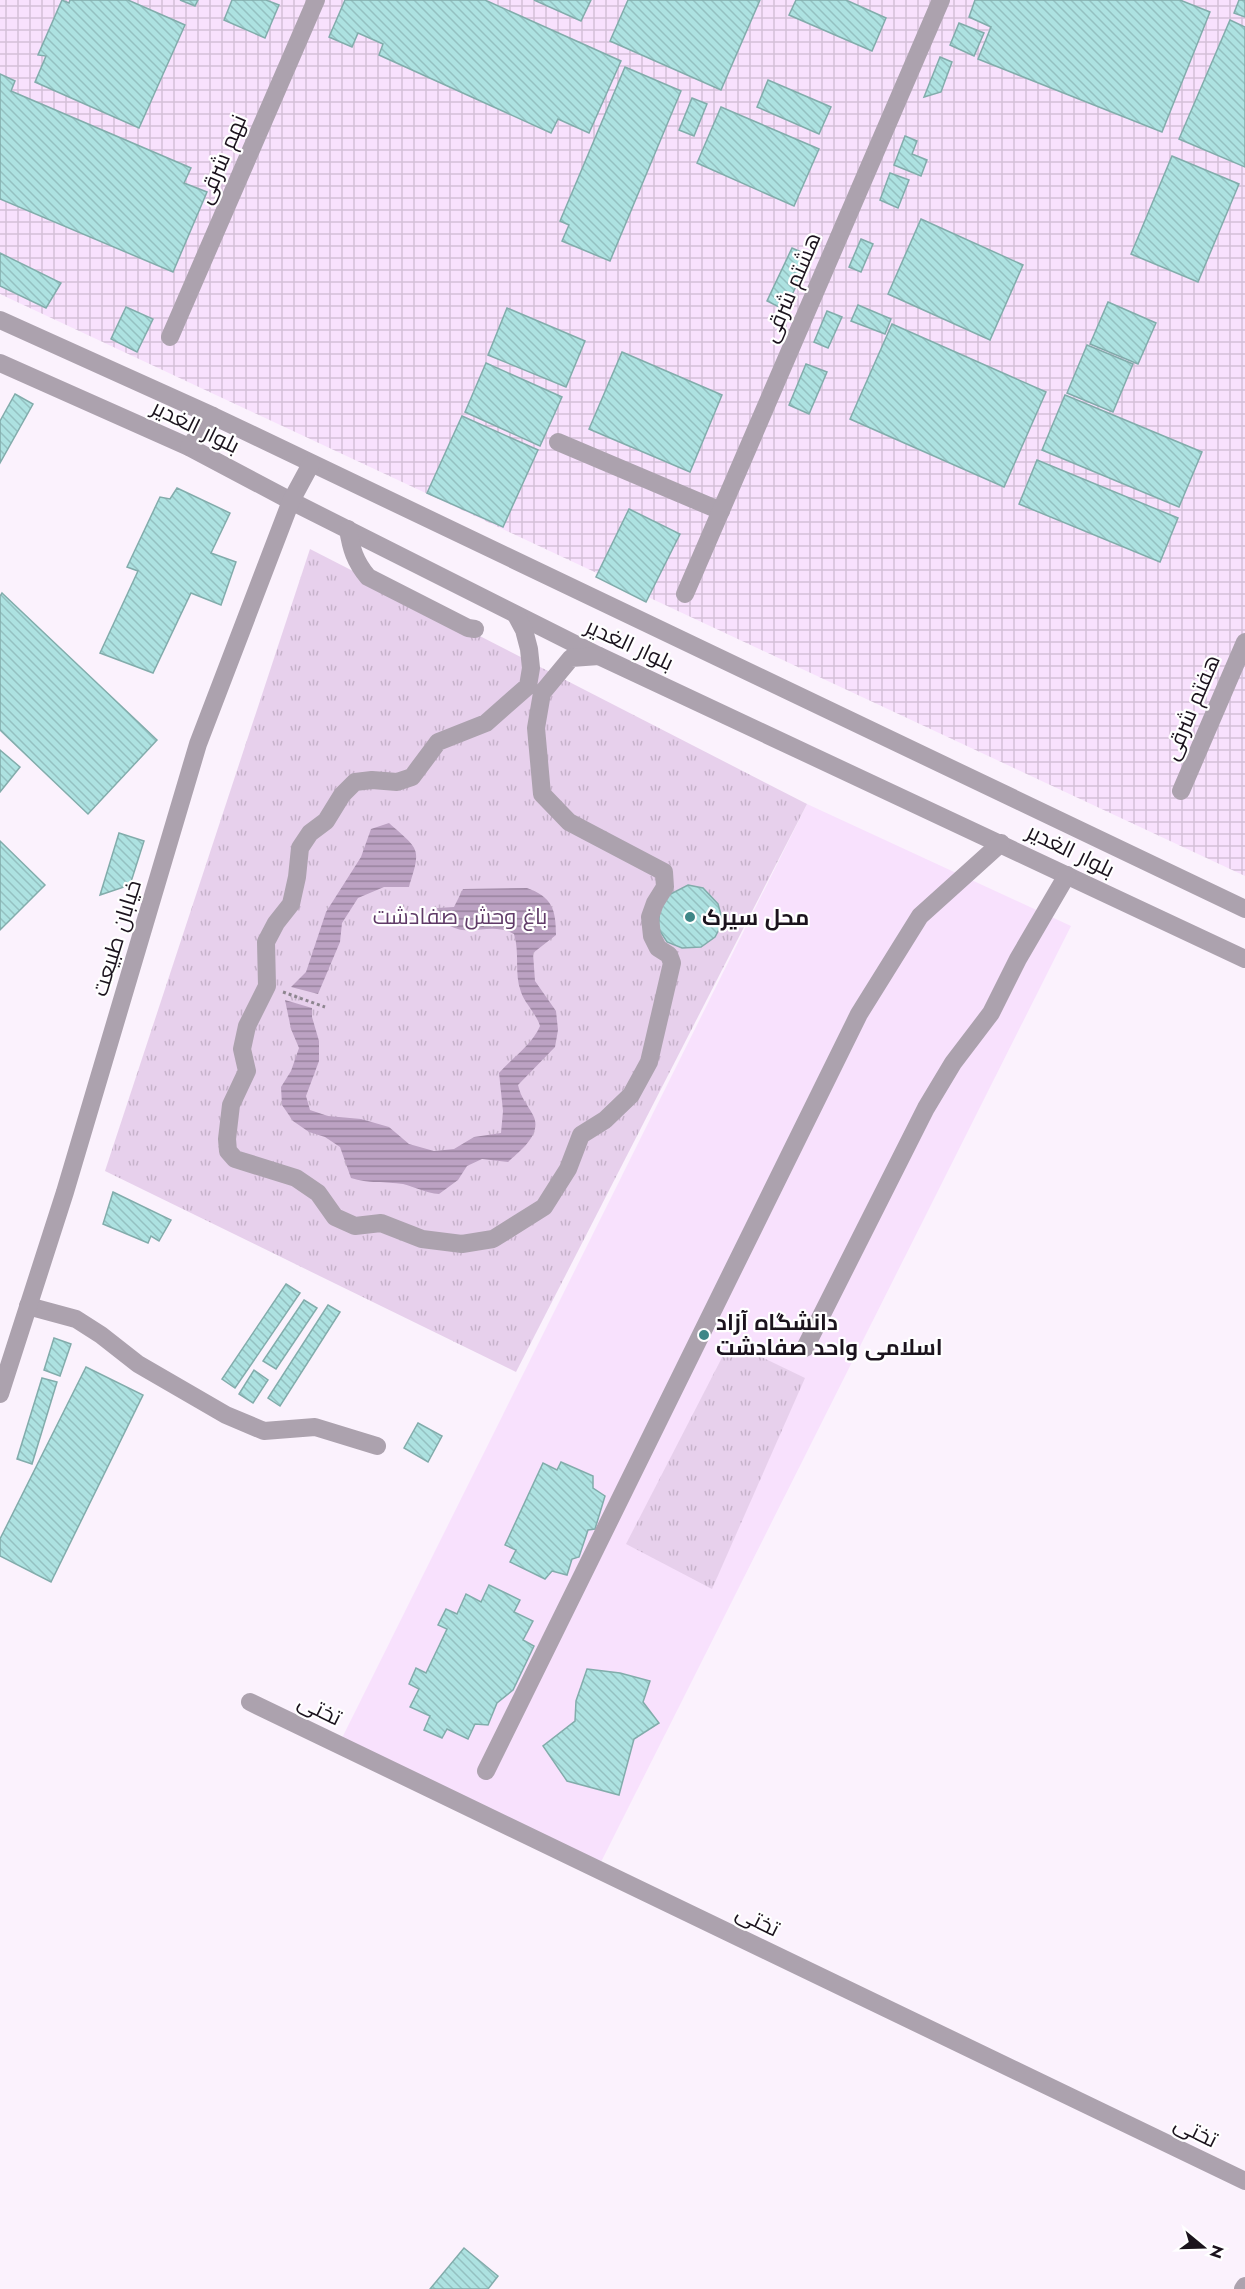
<svg xmlns="http://www.w3.org/2000/svg" width="1245" height="2289" font-family="Jost,Cairo,sans-serif">
<defs>
<pattern id="industrial-grid" width="8" height="8" patternUnits="userSpaceOnUse" patternTransform="scale(1.5)"><rect width="8" height="8" fill="#f8e1fd"/><path d="M0 4h8M4 0v8" fill="none" stroke="#d4c0d8"/></pattern>
<pattern id="grass-tufts" width="24" height="20" patternUnits="userSpaceOnUse" patternTransform="scale(1.5)"><rect width="24" height="20" fill="#e7d0ec"/><path d="M3 7l-1-3M5 7V3M7 7l1-3M15 17l-1-3M17 17v-4M19 17l1-3" fill="none" stroke="#c6b2ca"/></pattern>
<pattern id="water-rules" width="6" height="5" patternUnits="userSpaceOnUse" patternTransform="scale(1.5)"><rect width="6" height="5" fill="#bca2c3"/><path d="M0 2.5h6" fill="none" stroke="#98839e"/></pattern>
<pattern id="building-back-hatch" width="6" height="6" patternUnits="userSpaceOnUse" patternTransform="scale(1.5)"><rect width="6" height="6" fill="#ade2e1"/><path d="M-1 5l2 2M0 0l6 6M5-1l2 2" fill="none" stroke="#94c1c1"/></pattern>
</defs>
<rect width="100%" height="100%" fill="#fbf2fd"/>
<!-- built -->
<path fill="#f8e1fd" d="M807,804L1071,926L599,1866L339,1744Z"/>
<!-- industrial -->
<path fill="url(#industrial-grid)" d="M0,0H1245V876L0,294Z"/>
<!-- grass -->
<g fill="url(#grass-tufts)">
<path d="M310,549L807,804L516,1372L105,1171Z"/>
<path d="M730,1342L805,1378L712,1589L626,1544Z"/>
</g>
<!-- water -->
<g fill="url(#water-rules)">
<path d="M389,823C419,850 422,847 409,887H384L358,898L342,923L340,942L318,994L291,987L306,972L326,912L361,857L371,829Z"/>
<path d="M527,888C552,897 556,909 556,935L533,953L535,981L556,1011L558,1030L555,1047L518,1085C521,1098 527,1104 533,1115C543,1134 520,1151 508,1162L482,1159L467,1166L458,1180L439,1194C426,1193 415,1187 403,1184C385,1181 368,1184 351,1178L340,1147L325,1137L309,1132L293,1121L282,1105L281,1087L291,1071L299,1048L291,1029L285,1000L312,1008V1017L319,1041V1061L306,1096L310,1110L328,1116L361,1119L389,1127L409,1144L434,1151L454,1149L474,1137L501,1133L503,1111L499,1073C513,1057 532,1045 540,1026C536,1013 525,1004 521,992C514,974 520,953 514,934C496,924 480,932 462,930C455,929 446,924 439,921L437,908L454,907L463,889Z"/>
</g>
<!-- building -->
<g fill="url(#building-back-hatch)" stroke="#82acab" stroke-width="1.5">
<path d="M62,0L69,3L70,0H128L185,25L139,128L35,82L46,56L38,55Z"/>
<path d="M180,0H198L195,6Z"/>
<path d="M232,0H266L279,5L265,38L224,20Z"/>
<path d="M345,0H485L621,61L589,133L558,119L551,133L379,55L383,44L358,33L352,47L329,37Z"/>
<path d="M534,0H591L581,21Z"/>
<path d="M628,0H760L721,90L610,41Z"/>
<path d="M796,0H846L886,18L872,51L789,15Z"/>
<path d="M975,0H1180L1210,12L1162,132L978,59L991,27L969,17Z"/>
<path d="M1239,0H1245V17L1234,13Z"/>
<path d="M1230,20L1245,27V167L1179,139Z"/>
<path d="M959,23L984,33L974,56L950,45Z"/>
<path d="M940,57L952,62L941,92L924,97Z"/>
<path d="M625,67L681,91L610,261L562,241L569,225L560,221Z"/>
<path d="M0,74L15,81L11,91L191,168L184,183L207,192L173,272L0,199Z"/>
<path d="M768,80L831,107L819,134L757,107Z"/>
<path d="M692,98L707,104L694,136L679,130Z"/>
<path d="M721,107L819,149L794,206L697,163Z"/>
<path d="M905,136L917,141L912,154L927,160L921,176L894,165Z"/>
<path d="M1172,156L1239,184L1198,282L1131,254Z"/>
<path d="M890,173L909,180L898,208L880,200Z"/>
<path d="M921,219L1023,265L990,340L888,294Z"/>
<path d="M861,239L873,244L861,272L849,267Z"/>
<path d="M792,248L810,256L785,310L767,301Z"/>
<path d="M0,253L61,283L46,308L0,286Z"/>
<path d="M1108,302L1156,323L1138,364L1090,344Z"/>
<path d="M858,305L891,319L885,334L851,321Z"/>
<path d="M126,307L153,319L137,352L111,339Z"/>
<path d="M507,308L585,341L566,387L488,355Z"/>
<path d="M827,311L842,317L828,348L814,342Z"/>
<path d="M892,324L1046,392L1004,487L850,419Z"/>
<path d="M1087,345L1133,364L1113,412L1067,393Z"/>
<path d="M622,352L722,395L690,472L589,429Z"/>
<path d="M486,363L562,397L540,446L465,412Z"/>
<path d="M806,364L827,372L809,414L789,405Z"/>
<path d="M15,394L33,404L0,463V421Z"/>
<path d="M1065,395L1202,452L1179,507L1042,450Z"/>
<path d="M462,416L538,450L503,527L427,493Z"/>
<path d="M1037,460L1178,518L1160,562L1019,504Z"/>
<path d="M177,488L230,513L211,553L236,562L221,605L191,593L153,673L100,653L138,571L127,567L160,497L170,499Z"/>
<path d="M629,509L680,534L646,602L596,577Z"/>
<path d="M2,593L157,740L88,814L0,730V596Z"/>
<path d="M0,750L20,767L0,792Z"/>
<path d="M119,833L144,841L130,885L100,895Z"/>
<path d="M0,841L45,885L0,930Z"/>
<path d="M688,885L703,888L718,904L723,922L715,937L701,947L682,948L667,942L658,928L661,899Z"/>
<path d="M113,1192L171,1220L159,1241L151,1236L148,1243L103,1224Z"/>
<path d="M286,1284L300,1293L235,1388L222,1379Z"/>
<path d="M304,1300L317,1308L276,1369L263,1361Z"/>
<path d="M328,1305L340,1312L280,1406L268,1398Z"/>
<path d="M54,1338L71,1344L60,1376L44,1370Z"/>
<path d="M86,1367L143,1395L51,1582L0,1556V1539Z"/>
<path d="M254,1370L268,1380L253,1403L239,1394Z"/>
<path d="M42,1378L57,1382L32,1464L17,1459Z"/>
<path d="M418,1423L442,1436L428,1462L404,1448Z"/>
<path d="M561,1462L593,1476V1488L605,1496L595,1529L588,1530L579,1557L572,1559L567,1575L552,1571L545,1579L510,1562L516,1550L505,1545L543,1463L557,1470Z"/>
<path d="M489,1585L520,1600L514,1612L533,1621L523,1640L534,1646L513,1690L497,1703L488,1725L475,1724L468,1739L447,1729L442,1738L424,1730L430,1716L410,1707L419,1689L409,1684L416,1668L426,1673L447,1629L438,1625L446,1609L457,1614L466,1594L481,1602Z"/>
<path d="M587,1669L620,1673L650,1681L643,1702L659,1723L634,1739L619,1795L567,1781L543,1746L575,1721L576,1701Z"/>
<path d="M464,2248L498,2276L488,2289H430Z"/>
</g>
<g fill="none" stroke-linecap="round" stroke-linejoin="round">
<!-- path -->
<path stroke="#8d858f" stroke-width="3" stroke-dasharray="3 3" stroke-linecap="butt" d="M283,992L325,1007"/>
<!-- minor -->
<g stroke="#aca2ae" stroke-width="18">
<path d="M0,320L213,416L1245,909"/>
<path d="M170,337L316,0"/>
<path d="M0,363L189,447L291,501L599,656L1245,959"/>
<path d="M558,442L721,511"/>
<path d="M189,447L213,416"/>
<path d="M348,529C351,548 355,562 368,577L468,628L475,629"/>
<path d="M685,594L941,0"/>
<path d="M516,615L524,630L529,649L531,668L528,686L486,723L438,742L412,777L397,782L372,780L355,782L342,795L326,821L310,833L300,848L297,877L291,904L276,923L266,942L267,986L247,1026L242,1049L247,1071L231,1105L227,1139L228,1151L235,1159L296,1178L318,1193L335,1217L355,1226L381,1223L422,1239L462,1244L493,1239L544,1207L568,1169L581,1135L605,1120L631,1095L649,1062L672,963L669,955L658,948L652,936L650,917L655,903L665,887L664,872L569,822L542,794L536,728L542,693L571,658L599,656"/>
<path d="M1181,791L1245,642"/>
<path d="M28,1306L76,1319L101,1335L138,1364L226,1415L264,1431L315,1427L377,1446"/>
<path d="M805,1348L926,1108L953,1063L991,1013L1018,959L1067,875"/>
<path d="M0,1394L65,1192L198,744L291,501L311,464"/>
<path d="M250,1702L1245,2181"/>
<path d="M486,1771L859,1014L920,916L1001,843"/>
<path d="M1243,2289L1245,2286"/>
</g>
</g>
<!-- markers -->
<g fill="#3f8787" stroke="#fff" stroke-width="2">
<circle cx="690" cy="917" r="6"/>
<circle cx="704" cy="1335" r="6"/>
</g>
<g text-anchor="middle" stroke-width="4.5" stroke-linejoin="round" paint-order="stroke">
<!-- street labels -->
<g font-size="22" fill="#1b131d" stroke="#fff">
<text transform="translate(221 159) rotate(-67)" y="8">نهم شرقی</text>
<text transform="translate(791 287) rotate(-67)" y="8">هشتم شرقی</text>
<text transform="translate(196 426) rotate(26)" y="8">بلوار الغدیر</text>
<text transform="translate(630 644) rotate(25)" y="8">بلوار الغدیر</text>
<text transform="translate(1191 707) rotate(-67)" y="8">هفتم شرقی</text>
<text transform="translate(1071 850) rotate(26)" y="8">بلوار الغدیر</text>
<text transform="translate(116 938) rotate(-73)" y="8">خیابان طبیعت</text>
<text transform="translate(320 1709) rotate(26)" y="8">تختی</text>
<text transform="translate(758 1920) rotate(26)" y="8">تختی</text>
<text transform="translate(1196 2131) rotate(26)" y="8">تختی</text>
</g>
<!-- park labels -->
<g font-size="22" fill="#603b68" stroke="#fff">
<text x="460" y="924">باغ وحش صفادشت</text>
</g>
<!-- poi labels -->
<g font-size="22" font-weight="bold" fill="#1b131d" stroke="#fff" text-anchor="start">
<text x="702" y="925">محل سیرک</text>
<text x="716" y="1330">دانشگاه آزاد<tspan x="716" dy="25">اسلامی واحد صفادشت</tspan></text>
</g>
</g>
<!-- north arrow -->
<g transform="translate(1203 2247) rotate(109)" stroke="#ffffff" stroke-width="4.5" paint-order="stroke">
<path d="M0-4.5L10 22L0 15L-10 22Z" fill="#1b131d"/>
<text y="-9" font-size="16" font-weight="bold" text-anchor="middle" fill="#1b131d">N</text>
</g>
</svg>
